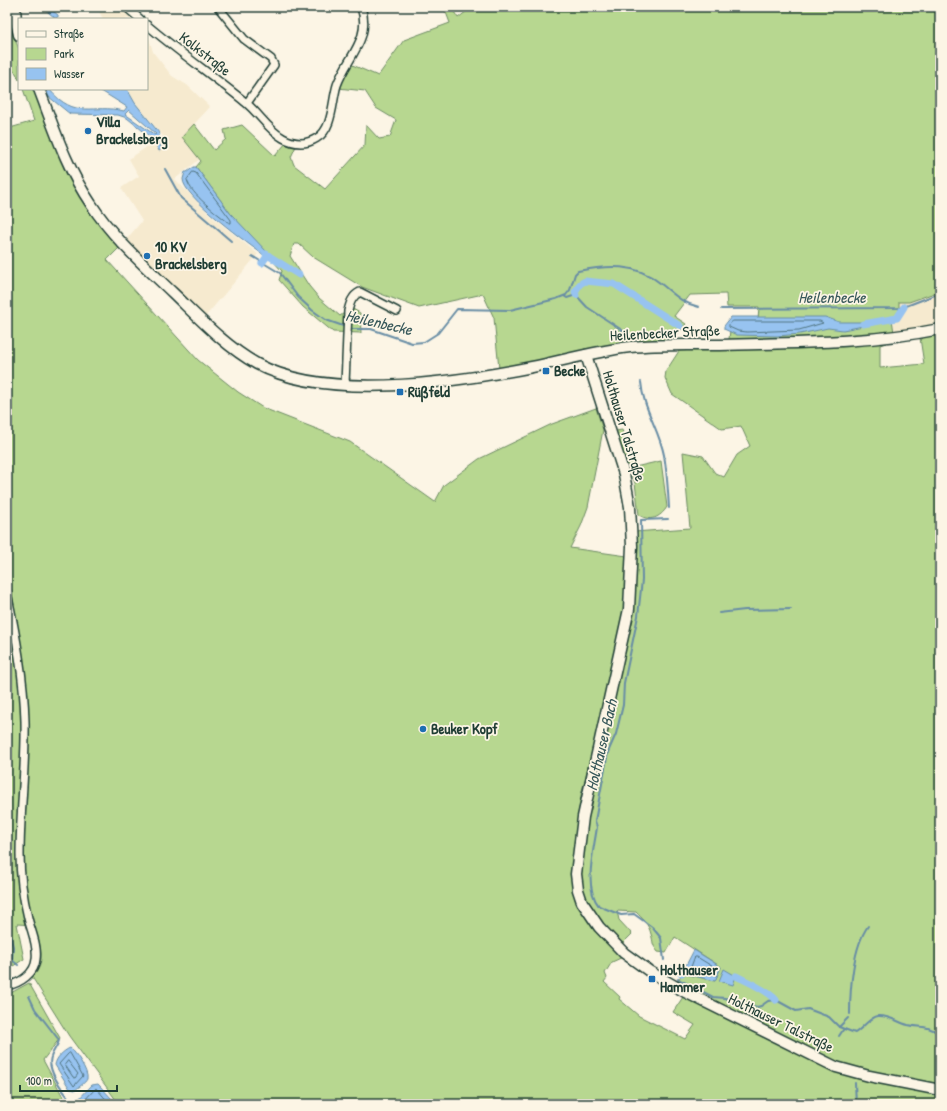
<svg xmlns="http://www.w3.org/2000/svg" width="947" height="1111" font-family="'Patrick Hand',sans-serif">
<rect width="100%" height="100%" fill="#fcf5e5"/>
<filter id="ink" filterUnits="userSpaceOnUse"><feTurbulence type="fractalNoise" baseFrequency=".025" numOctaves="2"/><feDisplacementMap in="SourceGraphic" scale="8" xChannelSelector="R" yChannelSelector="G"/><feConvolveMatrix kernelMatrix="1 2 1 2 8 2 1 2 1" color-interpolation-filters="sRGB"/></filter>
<g filter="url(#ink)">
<!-- built -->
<g fill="#f6eacf">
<path d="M104,7H119L133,19H103L99,11Z"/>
<path d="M147,31L153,52L172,76L187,85L210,107L182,137L200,159L175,179L211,216L258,254L200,323L119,248L142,221L121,188L139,176L129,159L163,136L135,103L127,89H147Z"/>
<path d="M940,291V335L895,340L892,318L899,314V302H909Z"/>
</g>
<!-- green -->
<g fill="#b7d790" stroke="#6b8a62">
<path d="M444,7H451L458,18L472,7H940V291L909,302H899V314L892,319L895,340L880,345V368L924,364L920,338L940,335V1104H119L69,1036L32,977C48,963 39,942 34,925L17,924L24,959L7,970V158L12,149L10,128L34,121L23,89H34L66,173L87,208L119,248L107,260L198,360L238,392L263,408L350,442L435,502L444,485L479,459L552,424L596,408L603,430L588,507L581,526L570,548L627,556L626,596L620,639L581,795L572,865V883L576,903L593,929L623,957L612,962L605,973L607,978L604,982L620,997L619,999L639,1016L685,1039L695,1025L673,1012L683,997L776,1043L785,1037L677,983L682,973L715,981L721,967L675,937L666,953L658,952C651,943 654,943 651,934C649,925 642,918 636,912L617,911L619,920L632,934L621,945L607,930L586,903L579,875L587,809L630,620L634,532L690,528L683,452L703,456L715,473L724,477L737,455L750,446L741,426L722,429L672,394L665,378L666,371L679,351L728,348L731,321L758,320L759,307H727L726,294L690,295L674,316L686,324L674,337L667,340L499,369L494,318L483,294L419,308L362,287L313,257L299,244H294L290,256L309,286L319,298L340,316L351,308L360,313L361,333L333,332L303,307L279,280L282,271L230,213L196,167L201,161L182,137L194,124L214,150L226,139L224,130L242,125L275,156L286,143L296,146L291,157L294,165L325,189L365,145L366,125L379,139L390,137L396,120L376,108L365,91L338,88L350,64L378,76L404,40L450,23Z"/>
<path d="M12,32L19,49V80L16,73L7,66V34Z"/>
<path d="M622,430L635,467L661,461L667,507C660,518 650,522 639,515L635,483L624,458L616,431Z"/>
<path d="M29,983L60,1038L43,1060L67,1104H7V995Z"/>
</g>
<!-- water -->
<g fill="#97c3f0" stroke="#678da5" fill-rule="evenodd">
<path d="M42,7H48L58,15V17L55,18Z"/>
<path d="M45,89H49C76,121 92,103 124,111L127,107L98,89H127L135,103L160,134L157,139L162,149L159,151L153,139L127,118L118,115L70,114L49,97ZM129,110L156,134L155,135L125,114Z"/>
<path d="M194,167H196L230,213L267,252L265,256C250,245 182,196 183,179L185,172H187Z"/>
<path d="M731,317H825L839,322H862L863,326L843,330L828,328L800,334L778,336L737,335L724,329V326Z"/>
<path d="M694,950L721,967L715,981L682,973Z"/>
<path d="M724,969L736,976L733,985L719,981Z"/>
<path d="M70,1048C75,1051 89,1072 87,1079C85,1083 79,1087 75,1090L70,1089L55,1065C56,1058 63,1051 70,1048Z"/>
<path d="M98,1084L113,1100L114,1104H78L76,1102L92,1085Z"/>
</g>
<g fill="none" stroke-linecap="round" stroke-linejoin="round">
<!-- shore -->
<g stroke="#4f737f" stroke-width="1">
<path d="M193,172L196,173L231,220V223H229C217,213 191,195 187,180Z"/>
<path d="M733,321H820L823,323L799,330L747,332L738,331L729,327V325Z"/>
<path d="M695,957H697L715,968L713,975L690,971Z"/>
<path d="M70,1053L83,1076L74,1086L59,1064L68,1054Z"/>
<path d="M68,1061L78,1074L75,1078L73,1077L65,1065Z"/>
<path d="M81,1104L96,1088L110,1104"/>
</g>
<!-- stream -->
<g stroke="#678da5" stroke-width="2">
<path d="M165,169L181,198L231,241"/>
<path d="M252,256L280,273L298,297L312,310L326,320L346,327"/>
<path d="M564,296L567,298L576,295L587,307L634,338L635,340"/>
<path d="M721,309L901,308L940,293"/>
<path d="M350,329H371L412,343L424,342L438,333L457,309L510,310L556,299L566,295L570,290L575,274L578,271C607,265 636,263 660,283C674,294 681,303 699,307"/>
<path d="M641,382C643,409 659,429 664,455C667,472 668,490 669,508"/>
<path d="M719,613L745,610L791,609"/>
<path d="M7,671V747"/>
<path d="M7,763L8,781L7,800"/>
<path d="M7,923L13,947L12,960L18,965"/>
<path d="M664,960L661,938L652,927L634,914L621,915L599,906C583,887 594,850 597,827L595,821L608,752L616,734L623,705L624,683L638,616L642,580L641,520L668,519"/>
<path d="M678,979L713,997L725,998L757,1007L761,1006L768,1001L776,1000L796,1011L808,1009L829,1017L839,1027L855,1033C862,1029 870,1017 878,1016C889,1015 897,1022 908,1025C922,1028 927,1025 940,1034"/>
<path d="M29,996L35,1009L59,1040C58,1046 53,1050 51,1057C46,1071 65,1093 73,1104"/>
<path d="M850,1014C850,988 853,947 868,926"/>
<path d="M839,1027L848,1018"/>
<path d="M839,1036L843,1030"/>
<path d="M855,1083L856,1104"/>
</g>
<!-- canal -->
<g stroke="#97c3f0" stroke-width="7">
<path d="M266,254L299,275"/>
<path d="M262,263L268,255"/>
<path d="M576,295L575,292L580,284L585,281L614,284L680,326"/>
<path d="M863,324L897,318L904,307"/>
<path d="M674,969L682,973"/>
<path d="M736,976C748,982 769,991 776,1000"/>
</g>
<defs>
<g id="street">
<path d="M126,7L140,19"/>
<path d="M218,7L244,39L271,59L274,65L247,103"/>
<path d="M147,25C179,52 213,76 245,102C258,112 268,130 283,138C294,144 306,145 317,138C333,129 332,101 337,85C347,57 372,39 361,7"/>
<path d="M345,384L348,311C350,303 352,296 360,292L397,311"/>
<path d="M7,592C16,635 24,678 25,721C26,766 20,810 20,855C20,876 23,897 28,918C31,931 38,945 36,959C35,974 20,983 7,986"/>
</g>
<g id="secondary">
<path d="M15,7L16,22L19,35"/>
<path d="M39,89C54,128 67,169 91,204C113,238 144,265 173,293C199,318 225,346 257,364C328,402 456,382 532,367C565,360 597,351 630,347C658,344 686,345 714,345C790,343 866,344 940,329"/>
<path d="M586,355L624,474L630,507L632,546L629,609L583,817L576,874L578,890L582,902L599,927L624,953L649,971L685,992L836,1067L869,1076L940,1090"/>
</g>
</defs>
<!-- street casing -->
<use href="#street" stroke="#1f3d34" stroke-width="10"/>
<!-- secondary casing -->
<use href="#secondary" stroke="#1f3d34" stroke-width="13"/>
<!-- street -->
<use href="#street" stroke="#fcf5e5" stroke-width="7"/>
<!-- secondary -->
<use href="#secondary" stroke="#fcf5e5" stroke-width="10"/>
</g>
</g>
<!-- markers -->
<g fill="#1f6fb2" stroke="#fcf5e5" stroke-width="1.5">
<circle cx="88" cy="131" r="4"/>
<circle cx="147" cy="256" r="4"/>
<rect x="542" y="367" width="8" height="8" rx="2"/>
<rect x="396" y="388" width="8" height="8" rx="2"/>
<circle cx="423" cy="729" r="4"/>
<rect x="648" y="975" width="8" height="8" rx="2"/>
</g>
<g text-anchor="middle" stroke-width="3.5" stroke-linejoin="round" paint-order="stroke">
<!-- street labels -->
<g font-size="15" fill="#1f3d34" stroke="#fcf5e5">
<text transform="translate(205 54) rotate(38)" y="5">Kolkstraße</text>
<text transform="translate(665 333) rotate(-3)" y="5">Heilenbecker Straße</text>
<text transform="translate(624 426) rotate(73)" y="5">Holthauser Talstraße</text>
<text transform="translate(781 1023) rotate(26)" y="5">Holthauser Talstraße</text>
</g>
<!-- poi labels -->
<g font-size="15" font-weight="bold" fill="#1f3d34" stroke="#fcf5e5" text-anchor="start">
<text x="96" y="127">Villa<tspan x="96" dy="17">Brackelsberg</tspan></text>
<text x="155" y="252">10 KV<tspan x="155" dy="17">Brackelsberg</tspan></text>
<text x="554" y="376">Becke</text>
<text x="408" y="397">Rüßfeld</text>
<text x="431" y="734">Beuker Kopf</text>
<text x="660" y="975">Holthauser<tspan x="660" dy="17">Hammer</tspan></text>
</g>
<!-- water labels -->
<g font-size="16" font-style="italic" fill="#37585a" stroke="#fcf5e5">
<text x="832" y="303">Heilenbecke</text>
<text transform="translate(379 322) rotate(13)" y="6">Heilenbecke</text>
<text transform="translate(601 745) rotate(-77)" y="6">Holthauser Bach</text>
</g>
</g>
<!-- margin -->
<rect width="947" height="1111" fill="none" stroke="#fcf5e5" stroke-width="24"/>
<rect x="12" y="12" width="923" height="1087" fill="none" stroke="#1f3d34" stroke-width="1.5" filter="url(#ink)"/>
<!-- legend -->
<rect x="18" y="18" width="130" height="72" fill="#fcf5e5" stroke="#a4ab9e"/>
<rect x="26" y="31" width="20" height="6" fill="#fcf5e5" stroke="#a4ab9e"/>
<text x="54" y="38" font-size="12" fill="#1f3d34">Straße</text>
<rect x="26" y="48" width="20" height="12" fill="#b7d790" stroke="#a4ab9e"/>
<text x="54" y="58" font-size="12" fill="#1f3d34">Park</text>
<rect x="26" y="68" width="20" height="12" fill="#97c3f0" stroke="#a4ab9e"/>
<text x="54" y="78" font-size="12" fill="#1f3d34">Wasser</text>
<!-- scale -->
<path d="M20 1085v6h97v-6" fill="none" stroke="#1f3d34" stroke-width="2"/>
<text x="26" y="1085" font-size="12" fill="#1f3d34" stroke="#fcf5e5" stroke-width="3" paint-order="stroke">100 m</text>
</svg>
